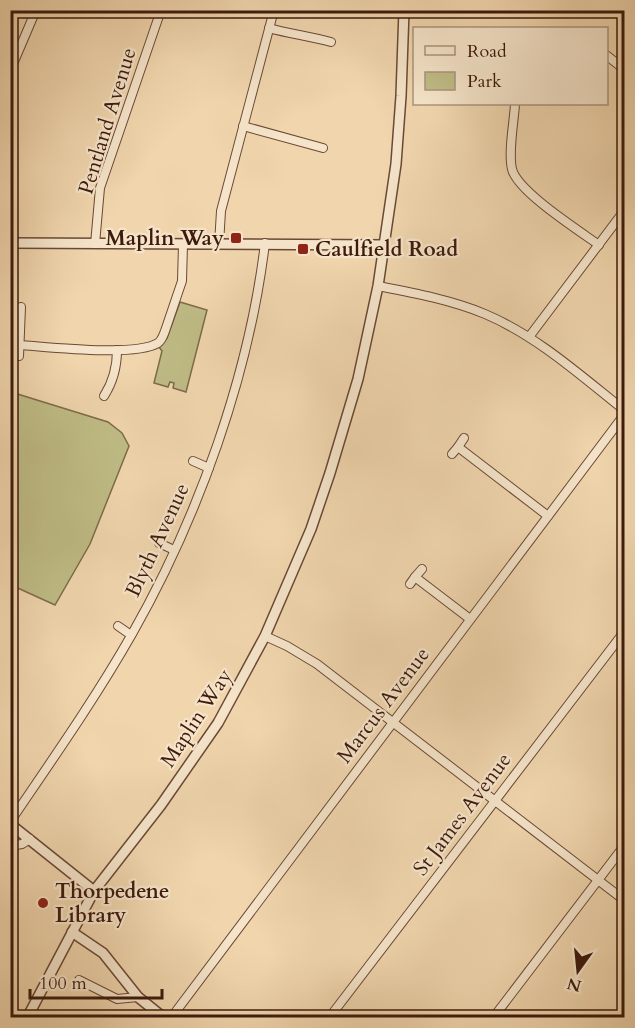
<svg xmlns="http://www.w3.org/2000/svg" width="635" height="1028" font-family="Cardo,serif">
<rect width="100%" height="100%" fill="#f0d5ad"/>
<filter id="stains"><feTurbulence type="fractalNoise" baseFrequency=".00333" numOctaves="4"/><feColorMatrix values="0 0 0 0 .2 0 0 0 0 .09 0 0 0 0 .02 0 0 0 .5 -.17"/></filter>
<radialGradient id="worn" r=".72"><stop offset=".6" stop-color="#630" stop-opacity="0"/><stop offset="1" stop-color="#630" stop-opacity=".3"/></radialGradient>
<!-- green -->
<g fill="#bfbc86" stroke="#7e6b4a" stroke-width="1.5">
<path d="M180,302L207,310L186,392L173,388L174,383L170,382L168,387L154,383L162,351L159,347L167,338Z"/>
<path d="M11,392L108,422L122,433L129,446L90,544L55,605L11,585Z"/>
</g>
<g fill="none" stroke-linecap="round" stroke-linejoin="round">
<defs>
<g id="minor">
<path d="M269,28C289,34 310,36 331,42"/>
<path d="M606,55L624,69"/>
<path d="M10,71L36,10"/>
<path d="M515,104C514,122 508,152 512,169C517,191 578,230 599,245"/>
<path d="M243,126L323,148"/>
<path d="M95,244L100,188L161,10"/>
<path d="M219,244L221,211L274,10"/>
<path d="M378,286C414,293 451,300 485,314C537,336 580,375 624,410"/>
<path d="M529,337L624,211"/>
<path d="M20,345C49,347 135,357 158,343C162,340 163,336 165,331L182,281L183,245"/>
<path d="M19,356L21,307"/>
<path d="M104,396C113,382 117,366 117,350"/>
<path d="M458,447L464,438"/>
<path d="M452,454L458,447L548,516"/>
<path d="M193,461L209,468"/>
<path d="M159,543L174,550"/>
<path d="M415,577L422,569"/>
<path d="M410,584L415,577L470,619"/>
<path d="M118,626L131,635"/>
<path d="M265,636L287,646L317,664L624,900"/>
<path d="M10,822C52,760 95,699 132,634C198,518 249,376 265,243"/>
<path d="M10,846L22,844L30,839"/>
<path d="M79,980L117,999L138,997"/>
<path d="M171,1018L624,415"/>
<path d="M329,1018L624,632"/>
<path d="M493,1018L624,846"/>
</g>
<g id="tertiary">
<path d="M10,243L384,245"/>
<path d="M10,824L94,891"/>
<path d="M72,932L103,953L138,997L164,1018"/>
<path d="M27,1018L94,891L161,805L218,723L265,636L311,529L330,473L358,379L378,286L396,164L401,96L404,10"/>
</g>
</defs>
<!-- minor casing -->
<use href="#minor" stroke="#6a4935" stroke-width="10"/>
<!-- tertiary casing -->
<use href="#tertiary" stroke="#6a4935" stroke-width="12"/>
<!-- minor -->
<use href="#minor" stroke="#f5e4ca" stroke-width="8"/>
<!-- tertiary -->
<use href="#tertiary" stroke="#f5e4ca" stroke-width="9"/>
</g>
<!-- markers -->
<g fill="#8f2418" stroke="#f5e4ca" stroke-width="2">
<rect x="230" y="232" width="12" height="12" rx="3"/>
<rect x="297" y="243" width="12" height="12" rx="3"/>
<circle cx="43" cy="903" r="6"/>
</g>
<g text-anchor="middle" stroke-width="4.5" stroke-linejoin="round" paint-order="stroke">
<!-- street labels -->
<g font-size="21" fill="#3d1a0d" stroke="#f5e4ca">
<text transform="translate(107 121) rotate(-73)" y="7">Pentland Avenue</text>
<text transform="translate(157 540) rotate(-65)" y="7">Blyth Avenue</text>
<text transform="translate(383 705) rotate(-53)" y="7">Marcus Avenue</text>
<text transform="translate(196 718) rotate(-57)" y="7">Maplin Way</text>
<text transform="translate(462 814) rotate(-53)" y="7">St James Avenue</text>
</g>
<!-- poi labels -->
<g font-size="21" font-weight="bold" fill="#3d1a0d" stroke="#f5e4ca" text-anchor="start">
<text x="224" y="245" text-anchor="end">Maplin Way</text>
<text x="315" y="256">Caulfield Road</text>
<text x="55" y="898">Thorpedene<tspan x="55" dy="24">Library</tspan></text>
</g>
</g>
<!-- margin -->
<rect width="635" height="1028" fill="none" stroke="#f0d5ad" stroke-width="36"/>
<rect x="12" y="12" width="611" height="1004" fill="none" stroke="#3d1a0d" stroke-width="3"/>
<rect x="18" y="18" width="599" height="992" fill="none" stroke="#3d1a0d" stroke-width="1.5"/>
<!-- legend -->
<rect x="413" y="27" width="195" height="78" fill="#f5e4ca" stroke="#ab937e" stroke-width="1.5"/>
<rect x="425" y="46" width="30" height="9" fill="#f5e4ca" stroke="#ab937e" stroke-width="1.5"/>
<text x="467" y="57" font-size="18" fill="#3d1a0d">Road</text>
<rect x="425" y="72" width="30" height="18" fill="#bfbc86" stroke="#ab937e" stroke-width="1.5"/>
<text x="467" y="87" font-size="18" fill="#3d1a0d">Park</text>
<!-- north arrow -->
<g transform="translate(578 971) rotate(195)" stroke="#f5e4ca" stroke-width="4.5" paint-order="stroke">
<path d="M0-4.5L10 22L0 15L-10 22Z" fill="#3d1a0d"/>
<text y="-9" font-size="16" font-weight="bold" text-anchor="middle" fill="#3d1a0d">N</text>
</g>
<!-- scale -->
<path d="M30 989v9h132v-9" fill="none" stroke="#3d1a0d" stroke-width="3"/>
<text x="39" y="989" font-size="18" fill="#3d1a0d" stroke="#f5e4ca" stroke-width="4.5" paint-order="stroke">100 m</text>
<rect width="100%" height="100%" filter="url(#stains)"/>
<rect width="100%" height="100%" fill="url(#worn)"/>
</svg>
